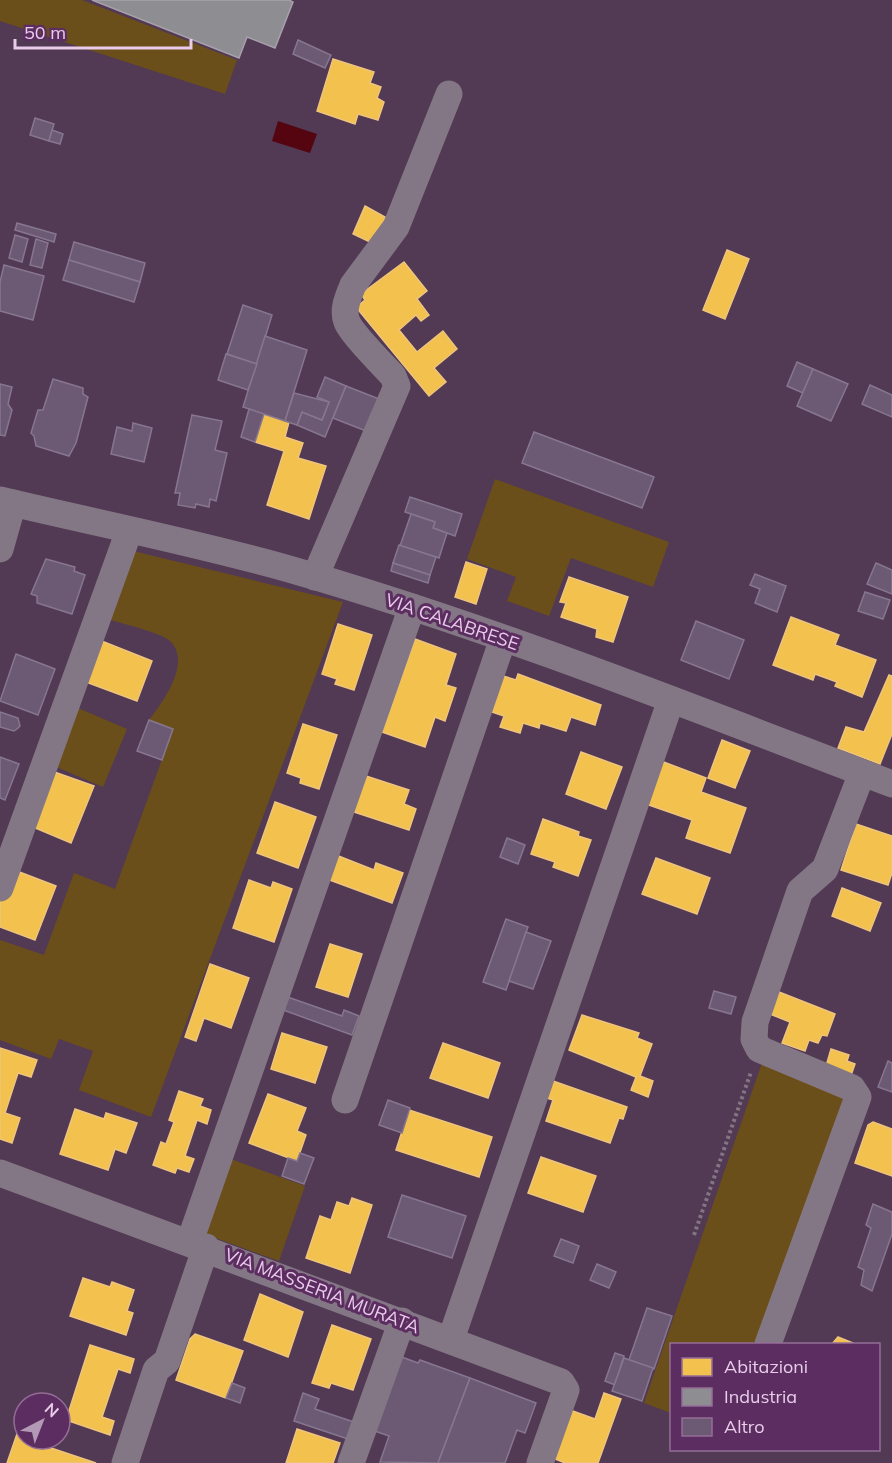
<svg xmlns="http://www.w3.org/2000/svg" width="892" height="1463" font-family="Mulish,sans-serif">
<rect width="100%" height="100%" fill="#523954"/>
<!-- green -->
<g fill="#6b4f1b">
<path d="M0,0H82L237,60L225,94L0,21Z"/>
<path d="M495,479L669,542L653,587L571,558L549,616L507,601L516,577L467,559Z"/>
<path d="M133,551L343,602L151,1117L79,1090L93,1051L59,1039L51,1059L0,1040V940L44,955L74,873L115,889L173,729L149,720C163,702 192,662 170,641C160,632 122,624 108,619Z"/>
<path d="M78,708L127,729L103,787L54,766Z"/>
<path d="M764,1057L847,1089L761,1344H672L671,1413L644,1403Z"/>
<path d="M228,1158L305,1186L279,1261L202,1233Z"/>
</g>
<!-- water -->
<path fill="#540510" d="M278,121L317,134L310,153L272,141Z"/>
<!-- homes -->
<g fill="#f2c14e" stroke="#efc47d" stroke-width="1.5">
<path d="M333,59L374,72L370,83L381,87L377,98L384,102L378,120L358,114L355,124L317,111Z"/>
<path d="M365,206L394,222L387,233L378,229L370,242L353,234Z"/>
<path d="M727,250L749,259L725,319L703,310Z"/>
<path d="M404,262L427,291L417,299L429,315L421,321L416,315L399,330L417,352L443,331L457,349L434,368L446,382L429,396L356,307L365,300L361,294Z"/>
<path d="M264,414L289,422L285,437L303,443L298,458L326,466L309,519L267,505L284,451L255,442Z"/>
<path d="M466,562L487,569L476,604L455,597Z"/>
<path d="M569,577L628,597L613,642L596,637L597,629L561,617L566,603L560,602Z"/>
<path d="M791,617L839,635L835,645L876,660L862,697L835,686L837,682L815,674L813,680L773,665Z"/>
<path d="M338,624L372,635L354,690L335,684L337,679L322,674Z"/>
<path d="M94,638L152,661L137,701L78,679Z"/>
<path d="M415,639L456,654L446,685L456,688L445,721L435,717L425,747L382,732Z"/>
<path d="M518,674L601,705L595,725L571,717L566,731L540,723L539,728L523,723L520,733L500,727L504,716L492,712L503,676L516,680Z"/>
<path d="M889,675L892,676V734L880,764L838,748L846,727L864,732Z"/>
<path d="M303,724L337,735L319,789L300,783L301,778L287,773Z"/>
<path d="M722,740L750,751L735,788L708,778Z"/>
<path d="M581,752L622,767L606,809L566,794Z"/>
<path d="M661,761L706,778L701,792L746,808L730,853L686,838L692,820L646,804Z"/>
<path d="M46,769L94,786L71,843L26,824Z"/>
<path d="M366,776L409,790L404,804L416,809L409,830L354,812Z"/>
<path d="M275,802L316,817L298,868L257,853Z"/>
<path d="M543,819L579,832L578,836L591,840L578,876L553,867L555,862L531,854Z"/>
<path d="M856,824L892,836V873L888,885L841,870Z"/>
<path d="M336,855L374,870L376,863L403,873L392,903L327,879Z"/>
<path d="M656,858L710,878L697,914L642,894Z"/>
<path d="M9,868L56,886L35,940L0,927V892Z"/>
<path d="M249,880L271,888L273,882L292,889L274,942L233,928Z"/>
<path d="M842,888L881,903L870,931L832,916Z"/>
<path d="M330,944L362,954L348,997L316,987Z"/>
<path d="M210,964L249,978L231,1028L204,1018L196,1041L185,1037Z"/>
<path d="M779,992L835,1014L827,1036L822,1035L818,1043L809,1040L805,1051L782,1043L790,1022L770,1014Z"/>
<path d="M582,1015L639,1033L637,1038L652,1044L640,1076L653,1081L648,1097L631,1090L636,1077L569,1050Z"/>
<path d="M282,1033L327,1047L315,1083L271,1069Z"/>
<path d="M443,1043L500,1063L488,1098L430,1078Z"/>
<path d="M0,1048L37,1060L31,1077L18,1073L5,1113L20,1118L12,1143L0,1139Z"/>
<path d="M831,1049L849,1055L847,1061L855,1064L848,1084L824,1073Z"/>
<path d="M553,1081L627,1107L623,1119L619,1118L610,1143L546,1121L553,1100L547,1098Z"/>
<path d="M179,1091L203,1099L200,1106L211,1110L207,1124L197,1120L185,1156L194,1159L189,1172L177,1168L175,1173L153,1165L161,1142L166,1144L174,1122L169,1120Z"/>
<path d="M268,1094L306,1108L297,1131L306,1135L297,1161L249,1143Z"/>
<path d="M75,1109L104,1119L106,1113L137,1123L126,1153L115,1149L108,1170L60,1154Z"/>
<path d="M409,1110L492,1137L479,1177L396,1150Z"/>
<path d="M873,1122L892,1129V1176L855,1163L868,1125Z"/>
<path d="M541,1157L596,1176L583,1212L528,1193Z"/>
<path d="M352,1198L372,1205L350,1273L306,1258L320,1216L331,1220L337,1202L349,1206Z"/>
<path d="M83,1278L110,1287L112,1282L134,1290L127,1311L133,1313L126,1335L70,1316Z"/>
<path d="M260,1294L303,1312L288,1357L244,1340Z"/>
<path d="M332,1325L371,1339L353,1390L331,1383L329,1388L312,1383Z"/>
<path d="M195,1334L243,1351L226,1398L176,1380L190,1339Z"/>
<path d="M838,1337L853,1343V1344H832Z"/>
<path d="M90,1345L134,1359L130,1373L118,1369L102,1417L114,1421L110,1435L66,1420Z"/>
<path d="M604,1393L621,1399L598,1463H565L553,1458L570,1410L595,1419Z"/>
<path d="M297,1429L340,1443L333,1463H286Z"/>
<path d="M17,1434L24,1439L96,1463H7Z"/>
</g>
<!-- industry -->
<path fill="#8d8d92" stroke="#a8a0ac" stroke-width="1.5" d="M92,0H289L293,2L275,48L247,37L239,58Z"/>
<!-- building -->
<g fill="#6c5a74" stroke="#87768f" stroke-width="1.5">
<path d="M298,40L331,55L325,68L293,54Z"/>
<path d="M35,118L54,124L49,141L30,135Z"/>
<path d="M52,130L63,134L60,144L49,141Z"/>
<path d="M17,223L56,234L54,242L15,230Z"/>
<path d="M15,235L28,239L22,262L9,258Z"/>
<path d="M36,239L48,243L42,268L30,265Z"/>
<path d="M74,242L145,263L140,282L69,260Z"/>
<path d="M69,260L140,282L134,302L63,280Z"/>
<path d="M4,265L44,276L33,320L0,311V282Z"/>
<path d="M243,305L272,315L257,364L227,354Z"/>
<path d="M265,336L307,350L285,421L243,407Z"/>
<path d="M226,354L257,364L248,390L218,380Z"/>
<path d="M797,362L813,369L803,393L787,386Z"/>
<path d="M813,369L848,384L831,421L797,406Z"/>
<path d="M325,377L346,386L325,437L297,425L302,412L322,420L329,402L317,397Z"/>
<path d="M53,379L83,388V394L88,397L76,443L69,456L36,446L34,436L31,433L38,410H43Z"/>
<path d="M0,384L12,387L8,404L12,410L5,436L0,435Z"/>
<path d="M870,385L892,395V417L862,404Z"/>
<path d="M346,386L379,399L366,431L333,418Z"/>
<path d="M294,393L329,402L322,420L302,412L297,425L285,421Z"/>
<path d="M249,409L264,414L255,442L241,437Z"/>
<path d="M192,415L222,421L215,450L227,453L216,501L210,499L209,507L196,504L195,508L178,505L180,493H175Z"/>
<path d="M133,423L152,428L144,462L111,454L117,427L132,431Z"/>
<path d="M534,432L654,477L642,508L522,463Z"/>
<path d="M410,497L462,514L455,536L433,528L435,522L405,512Z"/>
<path d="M411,514L435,522L433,528L447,533L439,558L400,546Z"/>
<path d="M399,545L436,557L430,575L393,563Z"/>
<path d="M46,559L75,567L74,571L85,575L72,614L37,603V596L31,594Z"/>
<path d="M393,563L430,575L428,583L391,571Z"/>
<path d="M876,563L892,570V594L867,584Z"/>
<path d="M755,574L786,586L777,612L755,603L760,589L750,585Z"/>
<path d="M865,592L890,600L883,619L858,611Z"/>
<path d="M696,621L744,640L729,679L681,660Z"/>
<path d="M16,654L55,669L38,715L0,701Z"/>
<path d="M0,712L18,718L20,726L17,729L14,731L0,727Z"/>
<path d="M149,720L173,729L162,760L137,751Z"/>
<path d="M0,757L19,764L5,800L0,798Z"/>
<path d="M507,838L525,845L518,864L500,857Z"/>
<path d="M506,919L528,927L506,990L483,982Z"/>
<path d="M526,932L551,941L533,989L509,981Z"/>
<path d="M714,991L736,997L731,1014L709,1008Z"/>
<path d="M279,994L342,1016L344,1010L359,1016L352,1035L275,1007Z"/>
<path d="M888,1061L892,1063V1092L878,1087Z"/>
<path d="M388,1100L410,1108L402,1133L379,1125Z"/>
<path d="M300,1153L314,1158L304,1184L282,1176L288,1158L297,1161Z"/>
<path d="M402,1195L466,1216L452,1258L388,1237Z"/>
<path d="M873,1204L892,1212V1234L872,1291L861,1285L864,1270L858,1267L871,1228L866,1225Z"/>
<path d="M561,1239L579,1246L573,1263L554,1256Z"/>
<path d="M597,1264L616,1272L609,1288L590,1280Z"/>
<path d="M647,1308L672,1316L654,1369L629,1360Z"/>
<path d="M615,1353L624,1356L615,1385L605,1381Z"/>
<path d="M399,1356L418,1363L420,1360L470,1378L438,1463L380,1462L389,1436L372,1430Z"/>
<path d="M624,1358L653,1368L642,1401L612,1391Z"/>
<path d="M470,1378L536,1403L525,1433L517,1430L505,1463H438Z"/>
<path d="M232,1383L245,1388L240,1403L226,1398Z"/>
<path d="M303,1393L319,1399L315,1409L357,1423L351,1440L294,1421Z"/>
</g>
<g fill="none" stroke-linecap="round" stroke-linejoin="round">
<!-- path -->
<path stroke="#847585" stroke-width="4" stroke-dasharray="3 3" stroke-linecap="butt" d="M694,1235L751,1072"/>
<!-- minor -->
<g stroke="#847785" stroke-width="27">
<path d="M0,500C96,523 194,542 289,569C494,628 693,708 892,784"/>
<path d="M0,549L13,503"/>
<path d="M315,577L397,386L393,376C382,364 352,334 347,322C342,310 348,297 353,285L396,227L449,94"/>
<path d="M0,888L129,531"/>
<path d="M345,1100L503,639"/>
<path d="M0,1173L561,1382L566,1390L540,1463"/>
<path d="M190,1241L412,607"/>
<path d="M451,1339L671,700"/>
<path d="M768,1344L858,1097L852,1088L759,1049L754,1039L755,1022L800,891L825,869L862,773"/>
<path d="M125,1463L156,1370L167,1361L206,1247"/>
<path d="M351,1463L402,1321"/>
</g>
</g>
<g text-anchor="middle" stroke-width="6" stroke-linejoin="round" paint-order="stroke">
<!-- street labels -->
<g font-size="18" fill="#e8ccea" stroke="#5c2d60">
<text transform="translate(452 622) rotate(19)" y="6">VIA CALABRESE</text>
<text transform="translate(322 1291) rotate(21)" y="6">VIA MASSERIA MURATA</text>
</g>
</g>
<!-- legend -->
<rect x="670" y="1343" width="210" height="108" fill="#5c2d60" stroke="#946d97" stroke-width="1.5"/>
<rect x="682" y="1358" width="30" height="18" fill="#f2c14e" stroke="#946d97" stroke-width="1.5"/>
<text x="724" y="1373" font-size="18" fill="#e8ccea">Abitazioni</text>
<rect x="682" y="1388" width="30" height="18" fill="#8d8d92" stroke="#946d97" stroke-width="1.5"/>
<text x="724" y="1403" font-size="18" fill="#e8ccea">Industria</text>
<rect x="682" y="1418" width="30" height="18" fill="#6c5a74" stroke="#946d97" stroke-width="1.5"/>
<text x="724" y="1433" font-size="18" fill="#e8ccea">Altro</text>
<!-- north arrow -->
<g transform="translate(42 1421) rotate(42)"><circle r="28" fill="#5c2d60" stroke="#946d97" stroke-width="1.5"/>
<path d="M0-4.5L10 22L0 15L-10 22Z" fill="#b499b6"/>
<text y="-9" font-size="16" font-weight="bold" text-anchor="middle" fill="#e8ccea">N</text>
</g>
<!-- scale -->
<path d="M15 39v9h176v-9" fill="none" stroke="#e8ccea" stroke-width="3"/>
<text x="24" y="39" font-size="18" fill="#e8ccea" stroke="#5c2d60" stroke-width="4.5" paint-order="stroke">50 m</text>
</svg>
